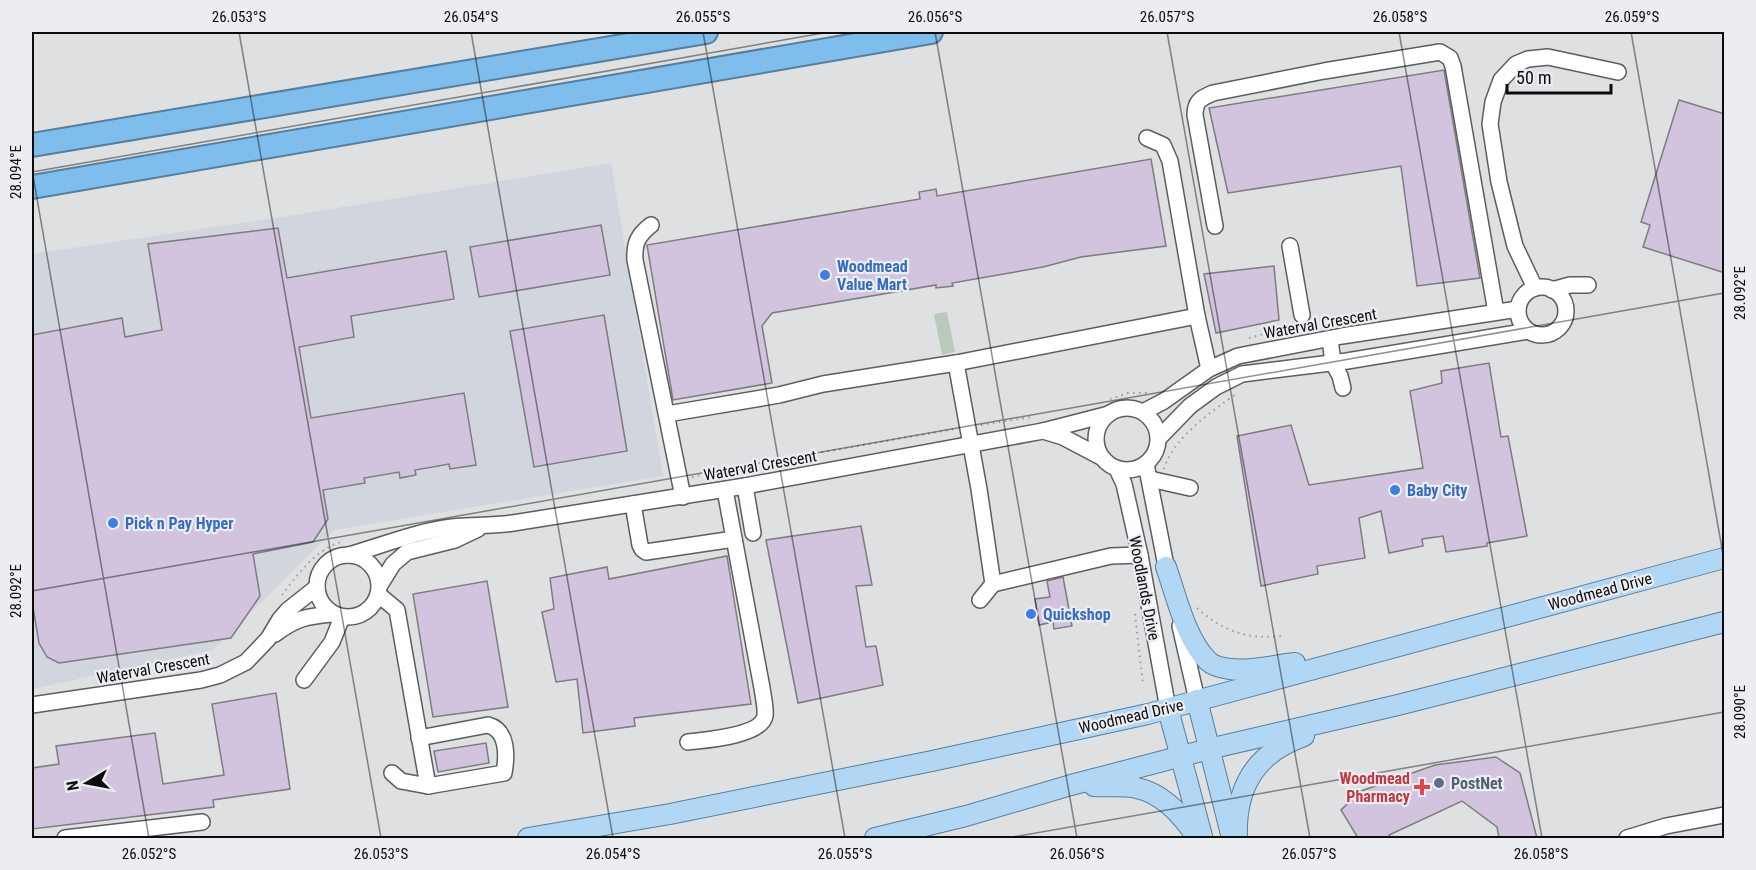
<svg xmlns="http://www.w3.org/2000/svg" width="1756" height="870" font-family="'Roboto Condensed',sans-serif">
<rect width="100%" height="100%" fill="#dfe0e2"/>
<!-- built -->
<path fill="#d0d5de" d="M611,163L663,476L334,530L213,650L32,689V254L282,217Z"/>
<!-- green -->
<path fill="#b9cabd" d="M947,312L955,352L942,355L934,314Z"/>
<!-- building -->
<g fill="#d2c3df" stroke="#7d7c7e" stroke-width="1.5">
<path d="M1444,70L1480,278L1417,286L1401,166L1228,193L1209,108Z"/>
<path d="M1679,100L1725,114V273L1643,247L1650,225L1641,222Z"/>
<path d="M1151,159L1166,246L1081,257L1043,267L952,283L953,286L936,288V285L772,313L762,326L772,383L673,400L647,245L920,199L919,192L936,189L937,196Z"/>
<path d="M601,225L610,275L479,297L470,247Z"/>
<path d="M278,228L287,278L446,251L454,299L351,316L354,337L299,347L311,418L464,393L476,465L450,469L449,464L415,470L416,475L400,478L399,472L364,478L365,483L323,490L328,519L313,542L253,554L260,596L231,638L59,663L47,657L39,643L32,601V335L122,318L125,337L162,330L148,244Z"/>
<path d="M1274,266L1279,320L1216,333L1204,274Z"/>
<path d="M604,315L627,451L534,467L510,331Z"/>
<path d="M1489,363L1501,437L1508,436L1527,536L1487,543V546L1446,552L1443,536L1422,539L1423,546L1389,553L1381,511L1359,518L1365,558L1317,566L1318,574L1261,586L1237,436L1291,425L1309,485L1423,468L1410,391L1442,383L1441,371Z"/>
<path d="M861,526L872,585L856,586L866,647L876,646L883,685L798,703L766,540Z"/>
<path d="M727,556L751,704L634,718L635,726L583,733L577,679L556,682L542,612L554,609L550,578L607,567L609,579Z"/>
<path d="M1063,577L1072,626L1054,629L1053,622L1039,625L1035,599L1050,597L1047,581Z"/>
<path d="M487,581L508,707L433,717L413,594Z"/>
<path d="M276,693L290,789L213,800L214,807L32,829V768L59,764L56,746L155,733L163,784L224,775L212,704Z"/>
<path d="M486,743L489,763L438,772L434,751Z"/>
<path d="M1496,757L1520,773L1537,838H1499L1497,827L1462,801L1389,835L1392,838H1358L1341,810L1361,791L1435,765Z"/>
</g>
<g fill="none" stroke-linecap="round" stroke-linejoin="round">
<defs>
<g id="minor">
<path d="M1147,138L1163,145L1170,161L1197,316"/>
<path d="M651,225C638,235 634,243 635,260L683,497"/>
<path d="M1215,226L1195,115C1195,101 1201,98 1213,93L1324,71L1440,52L1450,58L1453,66L1496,312"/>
<path d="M1290,246L1302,315"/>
<circle cx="1542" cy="311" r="24"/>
<path d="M1535,288L1515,246L1499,182L1490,124L1493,102L1501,80L1516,64L1528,59L1548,57L1618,72"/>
<path d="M1552,290L1570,285H1588"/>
<path d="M1330,339L1333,363L1340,376L1343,388"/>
<path d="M956,363L1197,316L1209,369"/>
<circle cx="1127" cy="439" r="31"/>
<path d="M1143,412L1164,401L1209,369L1238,356L1342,336L1518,309"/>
<path d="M667,414L779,395L823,384L956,363L979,489L993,584L980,600"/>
<path d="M1043,431L1063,437L1101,457"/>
<path d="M1159,438L1190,406L1216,387L1242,374L1347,361L1528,331"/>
<path d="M1146,464L1168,576"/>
<path d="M1117,469L1124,484L1140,555L1168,709"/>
<path d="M1150,479L1190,488"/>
<path d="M745,486L753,533"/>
<path d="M633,504L640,545L642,549L646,552L734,539"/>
<circle cx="348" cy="586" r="31"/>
<path d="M349,555C383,545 418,531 452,527C472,525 492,526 513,523L745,486L1043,431L1109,414"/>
<path d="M993,584L1111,556L1140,555"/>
<path d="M380,585L393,564L407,552L455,540L478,529"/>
<path d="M379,595L397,610L428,786L401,781L392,773"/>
<path d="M1180,626L1197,700"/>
<path d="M275,634C296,618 308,616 333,614"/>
<path d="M304,680L332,642L342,617"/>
<path d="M32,705L201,680L220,675L246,662L268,639L280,619L288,610L317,587"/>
<path d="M419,738L488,725C508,730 507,756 504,773L428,786"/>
<path d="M688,742C705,740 761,736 765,716C766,708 763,696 762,688L725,490"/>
<path d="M65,838L202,822"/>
<path d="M1627,838L1666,826L1724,815"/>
</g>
<g id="major">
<path d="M1166,567C1176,595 1186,640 1208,661C1213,666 1222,668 1230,669C1250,672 1274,665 1295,663"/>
<path d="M1197,700L1231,834"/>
<path d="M1168,709L1202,836"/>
<path d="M1094,786C1108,787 1124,785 1137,788C1164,794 1183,816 1197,838"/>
<path d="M528,838L670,814L932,761L1148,714L1724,558"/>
<path d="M875,838L966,816L1071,785L1209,749L1398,705L1724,622"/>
<path d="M1237,838C1235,788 1255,753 1304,736"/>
</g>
<g id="highway">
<path d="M32,145L706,32"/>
<path d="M32,187L931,32"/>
</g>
</defs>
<!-- minor casing -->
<use href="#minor" stroke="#5c5d5f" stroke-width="18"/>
<!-- major casing -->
<use href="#major" stroke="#567f9e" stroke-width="22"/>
<!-- highway casing -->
<use href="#highway" stroke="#567f9e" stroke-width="26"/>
<!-- path -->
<g stroke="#999a9c" stroke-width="2" stroke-dasharray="1.5 4.5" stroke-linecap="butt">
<path d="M1316,322L1371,313"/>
<path d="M1249,338L1293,326"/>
<path d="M1110,399L1128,393H1148"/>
<path d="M981,425L1032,417"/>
<path d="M1164,469C1172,439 1212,411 1236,394"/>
<path d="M692,477L783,459L955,429"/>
<path d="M282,595C298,574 315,550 341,542"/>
<path d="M1197,608C1221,630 1247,640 1281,636"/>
<path d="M1135,614L1143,685"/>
</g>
<!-- minor -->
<use href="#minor" stroke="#fff" stroke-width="15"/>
<!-- major -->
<use href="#major" stroke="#b2d7f4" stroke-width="20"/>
<!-- highway -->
<use href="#highway" stroke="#7fbdec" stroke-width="22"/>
</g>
<!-- ticks -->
<path fill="none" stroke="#0b0c0d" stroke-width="1.5" stroke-opacity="0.45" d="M239,32L381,838M471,32L613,838M703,32L845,838M935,32L1077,838M1167,32L1310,838M1399,32L1542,838M1631,32L1724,560M32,170L149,838M32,172L829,32M32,591L1724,293M1007,838L1724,712"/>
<!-- markers -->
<g fill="#3f7fe0" stroke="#ecedf0" stroke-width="2">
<circle cx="825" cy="275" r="6"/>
<circle cx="1395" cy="490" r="6"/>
<circle cx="113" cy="523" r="6"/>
<circle cx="1031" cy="614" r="6"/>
</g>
<circle fill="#5c6f8a" stroke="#ecedf0" stroke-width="2" cx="1439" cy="783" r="6"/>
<path fill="#e0444e" stroke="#ecedf0" stroke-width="2" d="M1419 778h6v6h6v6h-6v6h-6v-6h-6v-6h6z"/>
<g text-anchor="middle" stroke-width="4.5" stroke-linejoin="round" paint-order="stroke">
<!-- shop labels -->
<g font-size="16" font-weight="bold" fill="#366cbe" stroke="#ecedf0" text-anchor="start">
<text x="837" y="272">Woodmead<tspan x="837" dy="18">Value Mart</tspan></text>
<text x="1407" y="496">Baby City</text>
<text x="125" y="529">Pick n Pay Hyper</text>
<text x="1043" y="620">Quickshop</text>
</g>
<!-- street labels -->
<g font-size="16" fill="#0b0c0d" stroke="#ecedf0">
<text transform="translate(1320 323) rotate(-10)" y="6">Waterval Crescent</text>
<text transform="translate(760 465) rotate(-10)" y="6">Waterval Crescent</text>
<text transform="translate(1145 588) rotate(79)" y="6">Woodlands Drive</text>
<text transform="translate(1600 591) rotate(-15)" y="6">Woodmead Drive</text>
<text transform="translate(153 668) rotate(-10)" y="6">Waterval Crescent</text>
<text transform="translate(1131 716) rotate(-13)" y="6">Woodmead Drive</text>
</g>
<!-- health labels -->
<g font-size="16" font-weight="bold" fill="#be3a42" stroke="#ecedf0" text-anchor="end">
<text x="1410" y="784">Woodmead<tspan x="1410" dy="18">Pharmacy</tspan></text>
</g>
<!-- service labels -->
<g font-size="16" font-weight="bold" fill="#4e5e75" stroke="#ecedf0" text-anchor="start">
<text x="1451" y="789">PostNet</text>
</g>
</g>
<!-- border -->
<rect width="1756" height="870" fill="none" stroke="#ecedf0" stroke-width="66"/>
<!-- north arrow -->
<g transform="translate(87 783) rotate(260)" stroke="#ecedf0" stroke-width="4.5" paint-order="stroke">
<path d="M0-4.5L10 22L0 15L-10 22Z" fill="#0b0c0d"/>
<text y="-9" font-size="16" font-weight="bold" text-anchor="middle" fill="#0b0c0d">N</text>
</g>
<!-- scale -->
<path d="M1507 84v9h104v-9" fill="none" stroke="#0b0c0d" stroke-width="3"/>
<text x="1516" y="84" font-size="18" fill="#0b0c0d" stroke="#ecedf0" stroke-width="4.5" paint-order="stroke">50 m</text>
<rect x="33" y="33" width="1690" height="804" fill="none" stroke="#0b0c0d" stroke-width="2"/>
<g font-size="15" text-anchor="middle" fill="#0b0c0d">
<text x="239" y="22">26.053°S</text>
<text x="471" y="22">26.054°S</text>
<text x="703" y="22">26.055°S</text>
<text x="935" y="22">26.056°S</text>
<text x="1167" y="22">26.057°S</text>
<text x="1400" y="22">26.058°S</text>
<text x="1632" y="22">26.059°S</text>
<text transform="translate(16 172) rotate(-90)" y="5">28.094°E</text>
<text transform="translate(1740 293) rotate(-90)" y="5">28.092°E</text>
<text transform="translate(16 591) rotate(-90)" y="5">28.092°E</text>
<text transform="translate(1740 712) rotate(-90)" y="5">28.090°E</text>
<text x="149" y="859">26.052°S</text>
<text x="381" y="859">26.053°S</text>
<text x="613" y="859">26.054°S</text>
<text x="845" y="859">26.055°S</text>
<text x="1077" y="859">26.056°S</text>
<text x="1309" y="859">26.057°S</text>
<text x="1541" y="859">26.058°S</text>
</g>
</svg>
